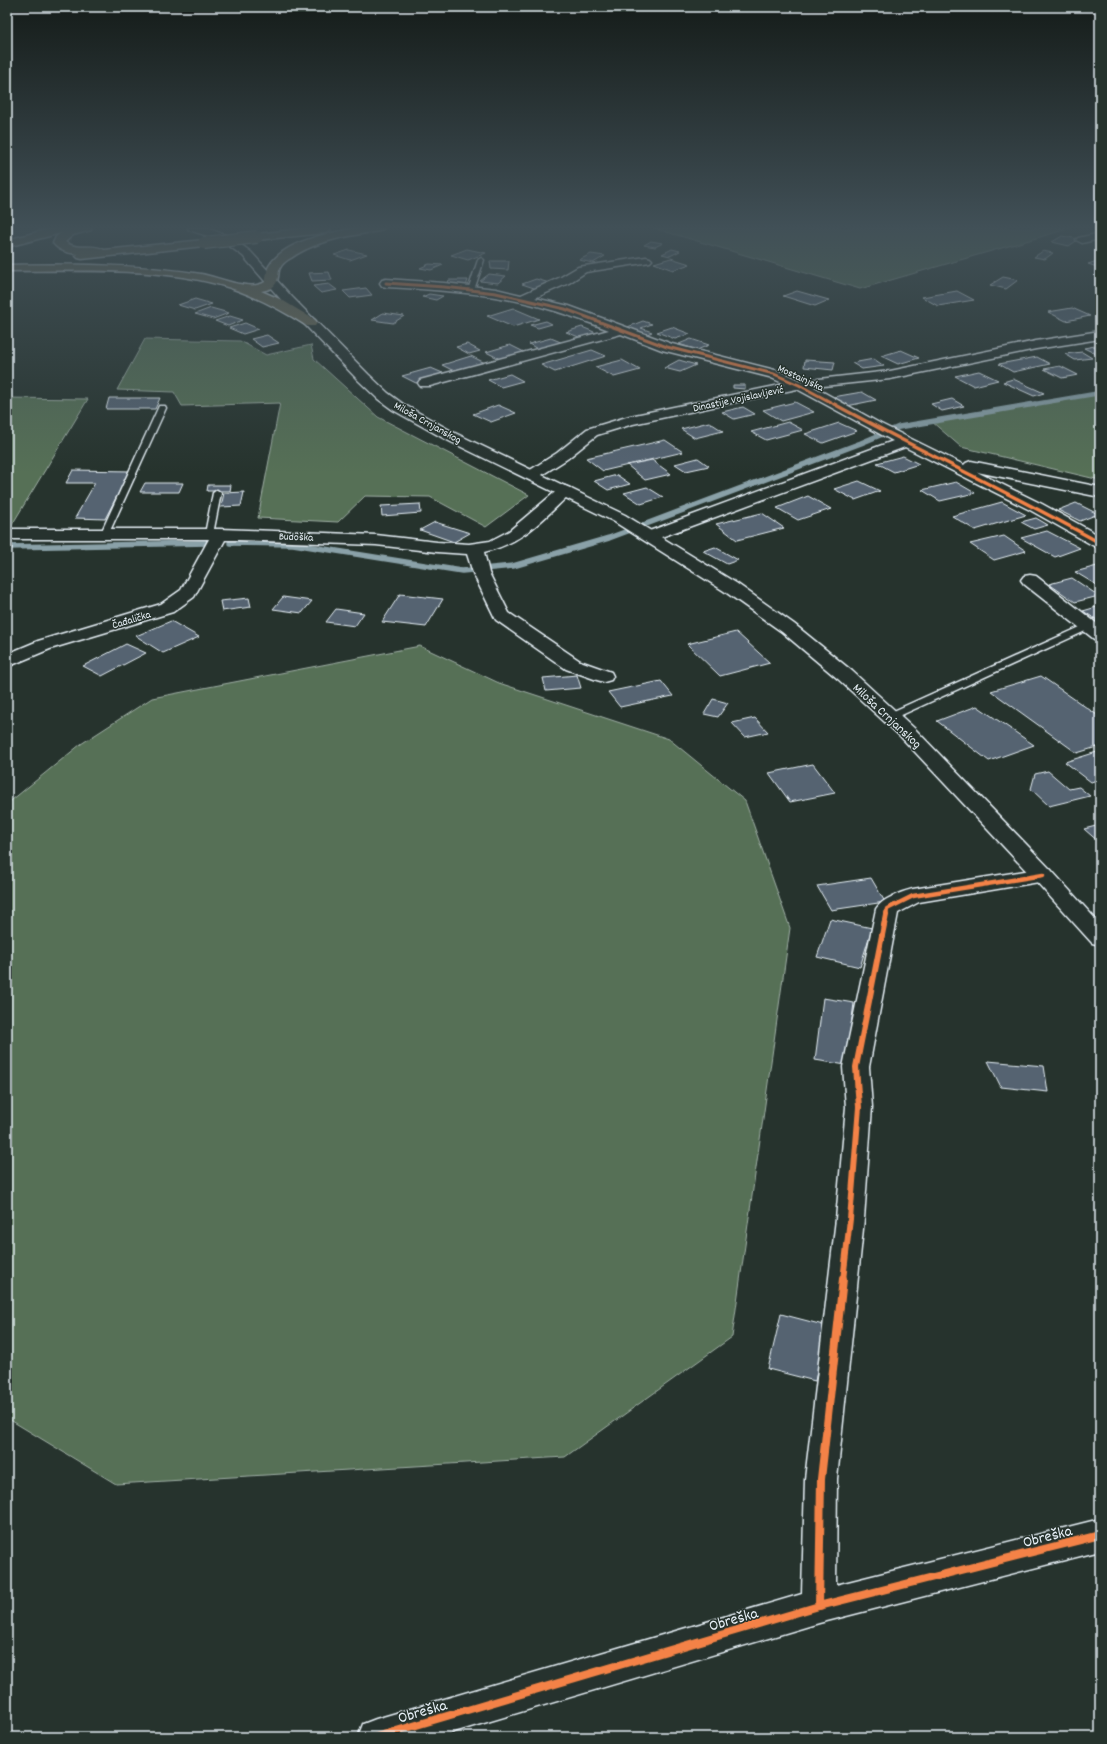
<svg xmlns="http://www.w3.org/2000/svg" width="1107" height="1744" font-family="Dekko,sans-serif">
<rect width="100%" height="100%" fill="#26332d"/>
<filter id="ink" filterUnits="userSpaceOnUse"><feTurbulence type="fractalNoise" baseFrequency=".025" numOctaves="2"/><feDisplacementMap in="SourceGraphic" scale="8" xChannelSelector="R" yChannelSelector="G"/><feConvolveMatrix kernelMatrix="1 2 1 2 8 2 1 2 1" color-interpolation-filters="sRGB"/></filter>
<g filter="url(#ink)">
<!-- built -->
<path fill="#344241" d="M7,228H53L7,241Z"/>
<!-- green -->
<g fill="#577056" stroke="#a0b0a7">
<path d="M653,228H1071L860,289Z"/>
<path d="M145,339L240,341L266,355L311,345L314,359L378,417L529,495L486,527L430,497L365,496L338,522L258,518L280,403L182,406L174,392L117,390Z"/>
<path d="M1100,393V480L961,447L931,421Z"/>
<path d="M7,398L88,399L7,533Z"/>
<path d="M420,646L499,683L669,739L745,801L790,928L732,1337L565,1457L116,1484L7,1418V804L81,744L152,698Z"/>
</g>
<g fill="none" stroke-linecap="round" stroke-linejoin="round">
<!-- stream-far1 -->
<path stroke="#8aa1a8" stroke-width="4.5" d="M1029,405L1100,393"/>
<!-- stream -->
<g stroke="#8aa1a8" stroke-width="5.5">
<path d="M230,543L293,544L462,571L513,566L609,538L861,443L899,427L1035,404"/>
<path d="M7,547L208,543"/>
</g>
</g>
<!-- building -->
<g fill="#556471" stroke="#e8f1f8">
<path d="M1062,236L1079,239L1069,246L1052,242Z"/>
<path d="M651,241L663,243L655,247L644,245Z"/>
<path d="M467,249L486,253L468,260L451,255Z"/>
<path d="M672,249L680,251L670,256L662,254Z"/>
<path d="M349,250L367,254L350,260L334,255Z"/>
<path d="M1043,251L1053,253L1045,259L1034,257Z"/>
<path d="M591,254L605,256L593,263L579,260Z"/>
<path d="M671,258L690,264L673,270L654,263Z"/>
<path d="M1100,260V268L1088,264Z"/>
<path d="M490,261H509L508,270L491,269Z"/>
<path d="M429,264L443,265L431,270L420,268Z"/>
<path d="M329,272L332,280L312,281L309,273Z"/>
<path d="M489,274L506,276L498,283L480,281Z"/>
<path d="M1003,277L1018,280L1006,289L990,285Z"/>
<path d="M536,279L553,284L537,289L522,284Z"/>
<path d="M449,280H468L466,286H447Z"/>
<path d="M329,284L337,290L321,293L313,286Z"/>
<path d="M366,288L372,295L350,298L343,291Z"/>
<path d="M797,291L829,300L815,306L783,296Z"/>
<path d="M957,291L974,300L938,306L922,297Z"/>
<path d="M429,294L443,296L436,300L422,297Z"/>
<path d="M195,299L212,304L195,310L178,305Z"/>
<path d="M211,308L229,313L213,319L195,314Z"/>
<path d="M513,308L539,319L513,327L487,316Z"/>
<path d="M1072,308L1090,316L1066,321L1048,312Z"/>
<path d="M383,313L404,316L393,323L372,320Z"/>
<path d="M230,316L243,320L228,326L215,321Z"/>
<path d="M546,321L552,324L538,328L530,325Z"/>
<path d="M643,321L652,324L641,328L652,332L645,335L625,328Z"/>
<path d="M245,323L259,329L243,334L229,328Z"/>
<path d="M582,327L599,334L584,339L566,332Z"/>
<path d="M672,327L690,334L675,339L657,332Z"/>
<path d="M267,335L279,343L262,347L251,339Z"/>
<path d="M551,338L563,343L539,350L529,344Z"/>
<path d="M691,339L709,345L697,350L679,344Z"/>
<path d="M467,344L480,351L469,354L456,347Z"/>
<path d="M510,345L524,352L500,359L486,352Z"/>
<path d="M1100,345V356L1084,348Z"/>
<path d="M592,350L606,356L555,372L541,365Z"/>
<path d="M901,350L919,358L898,364L881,356Z"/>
<path d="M1082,352L1092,358L1075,360L1065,354Z"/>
<path d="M471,356L485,363L456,372L442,365Z"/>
<path d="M1037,357L1050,364L1013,372L999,364Z"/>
<path d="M874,359L884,366L862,369L852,363Z"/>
<path d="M622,360L640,370L614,377L595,367Z"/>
<path d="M679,360L696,365L680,372L664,368Z"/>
<path d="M805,360L835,362L833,370L804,367Z"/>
<path d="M1060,366L1078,375L1062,378L1044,369Z"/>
<path d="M431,368L445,374L416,383L402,376Z"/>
<path d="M979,371L998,380L974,386L955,376Z"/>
<path d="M510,374L523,381L501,387L488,380Z"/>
<path d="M1013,379L1044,393L1034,396L1003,382Z"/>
<path d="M733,385H745V389L733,388Z"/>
<path d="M862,392L876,400L847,406L833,397Z"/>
<path d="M109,398H160L155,409H106Z"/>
<path d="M952,399L964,406L942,411L931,404Z"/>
<path d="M795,402L814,412L781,421L763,410Z"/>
<path d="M498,405L516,413L491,422L473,414Z"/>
<path d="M743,407L755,414L734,419L722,412Z"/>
<path d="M709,422L723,431L695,438L681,429Z"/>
<path d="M788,422L803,430L766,440L751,432Z"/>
<path d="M839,423L857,431L823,443L805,434Z"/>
<path d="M665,440L683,452L603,471L586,458Z"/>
<path d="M903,456L919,464L894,472L877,463Z"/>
<path d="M698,458L709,466L686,471L675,464Z"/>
<path d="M652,460L671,474L645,480L627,465Z"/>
<path d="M73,470L130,471L105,519L75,518L95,483H66Z"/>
<path d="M617,475L630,484L608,490L594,481Z"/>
<path d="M859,481L880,491L855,500L834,489Z"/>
<path d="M956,482L975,493L940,501L922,490Z"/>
<path d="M145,483H183L179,492H140Z"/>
<path d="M208,485H231L230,491H207Z"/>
<path d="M647,487L663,497L641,504L624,493Z"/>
<path d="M244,492L241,506L221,507L224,493Z"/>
<path d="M808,496L831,509L798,520L777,508Z"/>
<path d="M1002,502L1026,515L975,530L952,516Z"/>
<path d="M1076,503L1098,514L1080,521L1058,510Z"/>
<path d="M420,504L421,513L382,516L381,506Z"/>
<path d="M762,513L784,528L737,540L716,524Z"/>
<path d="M1036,518L1048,525L1034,529L1021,522Z"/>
<path d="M435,522L470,533L454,542L420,530Z"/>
<path d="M1047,531L1080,548L1055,557L1021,538Z"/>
<path d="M1004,536L1026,551L994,560L970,544Z"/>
<path d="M715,547L738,560L727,564L703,551Z"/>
<path d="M1097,566L1100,568V587L1075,572Z"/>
<path d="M1072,578L1099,596L1075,602L1049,584Z"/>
<path d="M400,594L443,599L426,627L382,622Z"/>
<path d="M283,597L312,601L302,613L273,609Z"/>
<path d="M249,598L251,607L222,611L220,601Z"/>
<path d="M1100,606V622L1083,611Z"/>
<path d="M336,609L364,613L355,626L326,622Z"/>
<path d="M171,621L199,637L163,653L136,636Z"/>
<path d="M736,632L770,663L720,676L687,644Z"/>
<path d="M126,644L146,653L102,676L83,666Z"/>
<path d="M577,675L581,688L546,691L543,678Z"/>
<path d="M1041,676L1100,717V746L1077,753L991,691Z"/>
<path d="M661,681L673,696L620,707L608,692Z"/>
<path d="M713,699L728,703L718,717L704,714Z"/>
<path d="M977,706L1034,745L989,761L937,721Z"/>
<path d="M755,718L768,732L745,737L732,723Z"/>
<path d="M1100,751V779L1091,782L1065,762Z"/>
<path d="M813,764L835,793L790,802L769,773Z"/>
<path d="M1048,771L1069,789L1079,787L1090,796L1049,806L1031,789L1035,774Z"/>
<path d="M1100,825V843L1084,829Z"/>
<path d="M871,878L885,902L831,910L817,886Z"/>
<path d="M830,919L872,928L860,967L817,957Z"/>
<path d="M823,998L854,1003L846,1065L815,1060Z"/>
<path d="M988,1061L1044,1066L1048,1092L1001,1087Z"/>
<path d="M781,1314L827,1326L815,1381L768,1369Z"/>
</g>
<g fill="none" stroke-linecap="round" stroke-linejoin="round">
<defs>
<g id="lane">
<path d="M7,228H12L7,231Z"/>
<path d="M481,258L484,260L474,290L469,291L468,290L478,260Z"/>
<path d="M159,406H165L166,408L109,533L105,536L102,535L101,533Z"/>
<path d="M217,490L221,493L213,534L209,537L205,534L213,493Z"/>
<path d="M1089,623L1094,626L1092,628L895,718H887L886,716L887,714Z"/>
</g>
<g id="street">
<path d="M1100,233V239L1082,243L1076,240L1078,238Z"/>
<path d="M646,257L650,258L652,260L650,262L586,272L569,283L535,298L569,306L672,344L779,371L801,381L890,371L1036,341L1100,331V339L1036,349L890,379L814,387L881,424L964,465L966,463L971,461L1100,487V497L977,472L1042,504L1100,536V548L1094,546L1030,510L905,447L656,539L650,541L644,539L642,536L644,533L893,441L797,389L633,424L597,435L567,459L537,478L532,480L527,478L524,475L527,472L557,453L587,429L630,416L785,384L769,377L662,350L621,334L430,386H420L418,383L420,380L609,330C572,316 535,303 495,297C459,291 422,289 386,287L382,286L380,283L382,280L386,279L444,283L496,289L521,295L561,277L578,267Z"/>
<path d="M565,486L570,488L573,491L570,494C542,520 523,543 484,552L489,573L509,613L580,661L611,672L613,676L611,680L604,682L597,680L566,669L496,620L473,573L467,554L437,552L376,545L238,540H225L194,597L173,612L50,649L7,667V654L38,641L161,604L181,590L209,539H7V529H220L376,535L437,542L469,544L490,541L509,531L560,488Z"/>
<path d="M1030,575L1036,576L1100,626V640L1094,639L1024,584L1021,580L1024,576Z"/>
<path d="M1043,868L1051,870L1054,875L1051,880L919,902L898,913L869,1067L872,1107L864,1219L837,1479L836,1585L1100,1519V1551L819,1623L437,1737H358L363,1724L376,1719L802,1594L805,1479L836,1219L846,1107L843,1067L876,909C882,899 901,892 913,889Z"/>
</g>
<path id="secondary" d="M188,228H206L229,236L251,252L292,297L368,374L388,393L403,404L455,433L625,515L736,583L794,624L852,671L915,729L1051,870L1100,924V945L1092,943L1035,880L901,737L838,679L782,632L724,591L613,521L445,439L393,410L378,399L358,380L284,303L243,256L221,240L189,230Z"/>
<g id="primary">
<path d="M53,228H92L91,230L73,235L65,242C77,251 95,243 104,250L204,240L210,243L204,246L82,259L78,258L76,256L78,254C68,253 59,251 53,243L56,237L61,233L7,247V240Z"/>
<path d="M308,228H329L331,230L325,233L257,240L251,237L257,234Z"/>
<path d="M356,228H384L379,231C349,236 316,240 291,258C287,260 282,264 280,268C278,271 279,274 278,277C277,287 269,290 261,291L282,300L315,320L317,323L315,326H307C285,312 263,300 239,291C171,266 79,271 7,271V265C72,264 136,264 201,274C218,277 251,292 265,282C267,276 266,271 269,266C284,241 329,233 356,228Z"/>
</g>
</defs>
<!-- lane casing -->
<use href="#lane" stroke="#e8f1f8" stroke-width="3"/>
<!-- street casing -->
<use href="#street" stroke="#e8f1f8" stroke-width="3"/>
<!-- secondary casing -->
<use href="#secondary" stroke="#e8f1f8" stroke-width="3"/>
<!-- primary casing -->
<use href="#primary" stroke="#e8f1f8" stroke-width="3"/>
<!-- lane -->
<use href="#lane" fill="#26332d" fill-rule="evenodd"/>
<!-- street -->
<use href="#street" fill="#26332d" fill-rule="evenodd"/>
<!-- secondary -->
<use href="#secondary" fill="#26332d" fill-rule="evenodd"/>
<!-- primary -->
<use href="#primary" fill="#716e59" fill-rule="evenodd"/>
<defs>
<path id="primary-bridge" d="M204,243L257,237"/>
</defs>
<!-- primary-bridge casing -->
<use href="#primary-bridge" stroke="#e8f1f8" stroke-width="14" stroke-linecap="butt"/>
<!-- primary-bridge -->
<use href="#primary-bridge" stroke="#716e59" stroke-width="12"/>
<defs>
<path id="cycleway-far4" d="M386,283L444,287L496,293L565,309L667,347L774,374L799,385L836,405"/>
<path id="cycleway-far3" d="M834,404C922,452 1013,494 1100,543"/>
<path id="cycleway-far2" d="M886,916L887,909L913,896L1043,875"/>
<path id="cycleway-far1" d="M843,1280L850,1219L859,1107L856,1067L886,915"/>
<g id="cycleway">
<path d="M819,1606L821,1479L843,1279"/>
<path d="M376,1737L819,1606L1100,1535"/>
</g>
</defs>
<!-- cycleway-far4 casing -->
<use href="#cycleway-far4" stroke="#26332d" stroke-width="4.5"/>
<!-- cycleway-far3 casing -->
<use href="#cycleway-far3" stroke="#26332d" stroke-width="5.5"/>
<!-- cycleway-far2 casing -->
<use href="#cycleway-far2" stroke="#26332d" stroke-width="7"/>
<!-- cycleway-far1 casing -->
<use href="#cycleway-far1" stroke="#26332d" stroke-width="8"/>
<!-- cycleway casing -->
<use href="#cycleway" stroke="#26332d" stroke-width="10"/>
<!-- cycleway-far4 -->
<use href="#cycleway-far4" stroke="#f48246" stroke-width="3"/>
<!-- cycleway-far3 -->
<use href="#cycleway-far3" stroke="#f48246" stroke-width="3.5"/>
<!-- cycleway-far2 -->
<use href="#cycleway-far2" stroke="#f48246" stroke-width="4.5"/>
<!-- cycleway-far1 -->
<use href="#cycleway-far1" stroke="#f48246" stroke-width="6"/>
<!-- cycleway -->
<use href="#cycleway" stroke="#f48246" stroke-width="8"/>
</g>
</g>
<!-- sky -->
<linearGradient id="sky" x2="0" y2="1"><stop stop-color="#151c19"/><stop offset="0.48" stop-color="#415057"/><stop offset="1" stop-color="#415057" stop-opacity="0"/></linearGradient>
<rect width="1107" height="473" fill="url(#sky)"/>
<g text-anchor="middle" stroke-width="3" stroke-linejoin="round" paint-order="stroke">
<!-- far-street labels -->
<g font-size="11" fill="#e8f1f8" stroke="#26332d">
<text transform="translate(801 377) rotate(25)" y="4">Mostainjska</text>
<text transform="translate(738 398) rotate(-12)" y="4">Dinastije Vojislavljević</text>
<text transform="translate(428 422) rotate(29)" y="4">Miloša Crnjanskog</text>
<text transform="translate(296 536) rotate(2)" y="4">Budoška</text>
<text transform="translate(131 619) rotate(-17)" y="4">Čađalička</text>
</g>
<!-- street labels -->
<g font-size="13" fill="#e8f1f8" stroke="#26332d">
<text transform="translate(888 715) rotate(43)" y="5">Miloša Crnjanskog</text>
</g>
<!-- near-street labels -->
<g font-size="16" fill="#e8f1f8" stroke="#26332d">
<text transform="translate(1047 1535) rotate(-14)" y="6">Obreška</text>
<text transform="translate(733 1618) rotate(-16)" y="6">Obreška</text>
<text transform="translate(422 1710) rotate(-16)" y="6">Obreška</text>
</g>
</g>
<!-- margin -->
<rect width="1107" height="1744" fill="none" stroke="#26332d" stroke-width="24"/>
<rect x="12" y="12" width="1083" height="1720" fill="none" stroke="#e8f1f8" stroke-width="1.5" filter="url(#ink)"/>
</svg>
